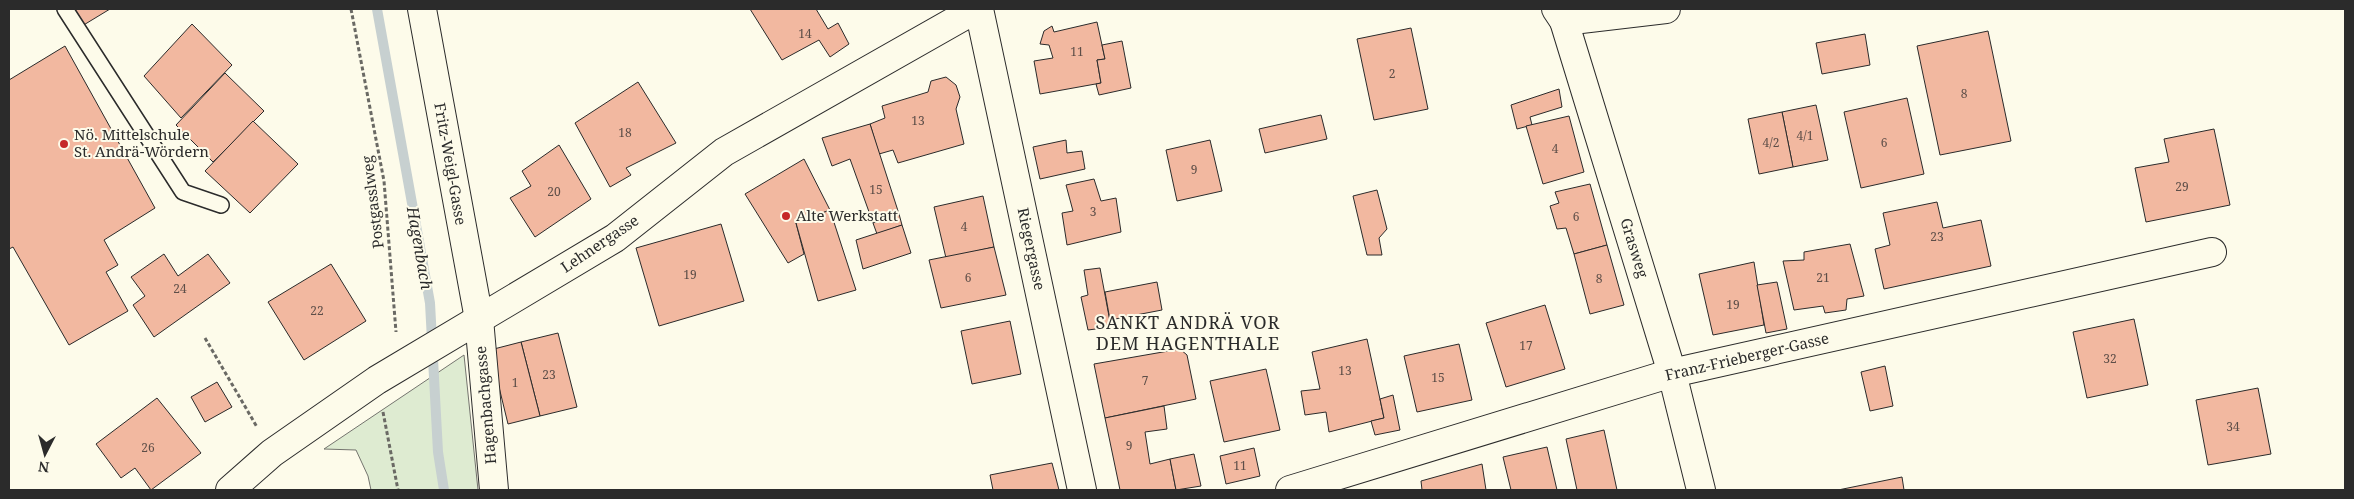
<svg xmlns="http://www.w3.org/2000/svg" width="2354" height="499" font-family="'Noto Serif',serif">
<rect width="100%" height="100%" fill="#fdfbea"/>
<!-- green -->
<path fill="#deebd1" stroke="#74746e" d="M464,355L478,490H371L368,476L356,450L324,449Z"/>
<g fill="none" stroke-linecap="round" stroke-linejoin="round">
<!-- stream -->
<path stroke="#c7d0d0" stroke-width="10" d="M377,9L430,303L438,452L444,490"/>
</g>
<!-- building -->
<g fill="#f2b8a0" stroke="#2b2b2b">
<path d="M72,9H110L82,26Z"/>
<path d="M750,9H816L828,29L838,23L849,44L830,57L819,40L782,60Z"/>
<path d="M1097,22L1105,59L1097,60L1101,83L1040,94L1034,61L1053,58L1049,45L1040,44L1044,31L1052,26L1054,32Z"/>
<path d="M192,24L232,65L181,118L144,76Z"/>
<path d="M1411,28L1428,109L1374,120L1357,39Z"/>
<path d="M1988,31L2011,141L1940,155L1917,46Z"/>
<path d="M1865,34L1870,65L1822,74L1816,43Z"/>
<path d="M1122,41L1131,88L1099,95L1096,84L1101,83L1097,60L1105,59L1102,45Z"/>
<path d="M65,46L155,208L104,240L118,265L106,272L128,311L69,345L13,247L9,249V80Z"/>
<path d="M225,73L264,111L213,162L176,125Z"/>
<path d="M946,77L956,85L960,97L956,109L964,144L898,163L893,150L879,154L870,124L885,118L882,106L928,92L931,81Z"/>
<path d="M638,82L676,143L626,168L631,175L610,187L575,123Z"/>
<path d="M1559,89L1562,107L1530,117L1532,125L1517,129L1511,105Z"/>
<path d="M1907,98L1924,174L1861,188L1844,112Z"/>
<path d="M1816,105L1828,160L1793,167L1782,112Z"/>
<path d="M1782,112L1793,167L1759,174L1748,119Z"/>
<path d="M1321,115L1327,139L1265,153L1259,129Z"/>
<path d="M1569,116L1584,172L1543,184L1526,126Z"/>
<path d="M253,121L298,164L250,213L205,171Z"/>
<path d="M870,124L899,214L873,223L850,159L832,166L822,138Z"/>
<path d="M2214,129L2230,205L2146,222L2135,168L2169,162L2164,139Z"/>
<path d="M1066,140L1067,153L1082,151L1085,169L1040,179L1033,147Z"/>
<path d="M1210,140L1222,191L1177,201L1166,150Z"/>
<path d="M559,145L591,199L535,237L510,198L531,186L522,171Z"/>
<path d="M804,159L830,210L796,223L804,254L788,263L745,194Z"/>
<path d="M1094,179L1101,201L1116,198L1121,232L1067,245L1062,213L1073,211L1066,185Z"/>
<path d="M1590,184L1607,245L1574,254L1566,228L1557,229L1550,206L1559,203L1555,192Z"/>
<path d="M1377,190L1387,229L1379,238L1382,255H1367L1353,196Z"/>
<path d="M983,196L994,247L946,258L934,207Z"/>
<path d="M1937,202L1943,228L1981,220L1991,266L1884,289L1875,249L1890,245L1883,213Z"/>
<path d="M830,210L856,290L818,301L796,223Z"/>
<path d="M899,214L902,225L877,234L873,223Z"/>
<path d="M721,224L744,301L659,326L636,248Z"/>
<path d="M902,225L911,253L863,269L856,240Z"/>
<path d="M1850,244L1864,296L1847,299L1846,310L1825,313L1823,306L1794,310L1783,261L1804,260V252Z"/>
<path d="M1607,245L1624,305L1590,314L1574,254Z"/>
<path d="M994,247L1006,295L941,308L929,260Z"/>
<path d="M164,254L178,276L208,254L230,283L154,337L133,305L145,296L131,277Z"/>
<path d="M1754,262L1764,325L1713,335L1699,274Z"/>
<path d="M331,264L366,321L304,360L268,302Z"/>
<path d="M1100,268L1111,327L1088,330L1081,297L1088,295L1084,270Z"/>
<path d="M1157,282L1162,310L1110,320L1105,292Z"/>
<path d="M1777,282L1787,329L1766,333L1757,285Z"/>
<path d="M1545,305L1565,369L1506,387L1486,323Z"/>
<path d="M2134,319L2148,385L2087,398L2073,332Z"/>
<path d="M1010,321L1021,374L972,384L961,331Z"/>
<path d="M558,333L577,407L540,416L521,342Z"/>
<path d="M1367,339L1384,418L1329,432L1326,412L1305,415L1301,391L1320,389L1312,352Z"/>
<path d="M521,342L540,416L508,424L490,350Z"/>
<path d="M1459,344L1472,400L1417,412L1404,356Z"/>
<path d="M1180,349L1187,355L1196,399L1105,418L1094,364Z"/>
<path d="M1885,366L1893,406L1870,411L1861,372Z"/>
<path d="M1266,369L1280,430L1224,442L1210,381Z"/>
<path d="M217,382L232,407L205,422L191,397Z"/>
<path d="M2258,388L2271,454L2208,465L2196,400Z"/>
<path d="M1393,395L1400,430L1375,435L1371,421L1384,418L1380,399Z"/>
<path d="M157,398L201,453L151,490L135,468L121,478L96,444Z"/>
<path d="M1164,406L1167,429L1145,432L1150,464L1170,459L1176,490H1120L1105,418Z"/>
<path d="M1604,430L1617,490H1577L1566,439Z"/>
<path d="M1547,447L1557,490H1511L1503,457Z"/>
<path d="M1254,448L1260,476L1226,484L1220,456Z"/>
<path d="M1194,454L1201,486L1176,490L1170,459Z"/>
<path d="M1052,463L1059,490H993L990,475Z"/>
<path d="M1482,464L1486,490H1422L1421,481Z"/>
<path d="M1902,477L1904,490H1838Z"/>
</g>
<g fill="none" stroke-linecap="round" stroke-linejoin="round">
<defs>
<path id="lane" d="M65,9L183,192L221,205"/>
<g id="street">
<path d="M422,9L479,319L494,490"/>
<path d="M979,9L1082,490"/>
<path d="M1556,9L1564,21L1672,373L1701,490"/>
<path d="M1564,21L1666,9"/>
<path d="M230,490L272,453L377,380L615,238L724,152L976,9"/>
<path d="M1290,490L1672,373L2212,252"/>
</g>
</defs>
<!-- lane casing -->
<use href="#lane" stroke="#2b2b2b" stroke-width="18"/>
<!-- street casing -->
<use href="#street" stroke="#2b2b2b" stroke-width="30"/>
<!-- path -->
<g stroke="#6a6964" stroke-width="3" stroke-dasharray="4 2.5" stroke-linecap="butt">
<path d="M351,9L384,181L396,332"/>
<path d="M205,338L257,427"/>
<path d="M383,412L398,490"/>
</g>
<!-- lane -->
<use href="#lane" stroke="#fdfbea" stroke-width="15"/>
<!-- street -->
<use href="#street" stroke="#fdfbea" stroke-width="28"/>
</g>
<!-- markers -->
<g fill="#c62828" stroke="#fdfbea" stroke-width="2">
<circle cx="64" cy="144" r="5"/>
<circle cx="786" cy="216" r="5"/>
</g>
<g text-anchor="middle" stroke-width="4" stroke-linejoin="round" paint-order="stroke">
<!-- number labels -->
<g font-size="12" fill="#5d4e48">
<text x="805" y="38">14</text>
<text x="1077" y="56">11</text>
<text x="1392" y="78">2</text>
<text x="1964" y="98">8</text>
<text x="918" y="125">13</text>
<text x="625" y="137">18</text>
<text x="1805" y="140">4/1</text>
<text x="1771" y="147">4/2</text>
<text x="1884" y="147">6</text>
<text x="1555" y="153">4</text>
<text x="1194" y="174">9</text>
<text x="2182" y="191">29</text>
<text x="876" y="194">15</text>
<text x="554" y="196">20</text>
<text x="1093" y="216">3</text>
<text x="1576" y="221">6</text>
<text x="964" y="231">4</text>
<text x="1937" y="241">23</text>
<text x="690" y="279">19</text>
<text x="968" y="282">6</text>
<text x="1823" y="282">21</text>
<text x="1599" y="283">8</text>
<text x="180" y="293">24</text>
<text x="1733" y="309">19</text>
<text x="317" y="315">22</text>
<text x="1526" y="350">17</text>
<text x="2110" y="363">32</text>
<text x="1345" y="375">13</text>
<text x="549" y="379">23</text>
<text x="1438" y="382">15</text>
<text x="1145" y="385">7</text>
<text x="515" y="387">1</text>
<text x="2233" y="431">34</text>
<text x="1129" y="450">9</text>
<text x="148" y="452">26</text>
<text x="1240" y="470">11</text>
</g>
<!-- poi labels -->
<g font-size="15" fill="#2b2b2b" stroke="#fdfbea" text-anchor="start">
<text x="74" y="140">Nö. Mittelschule<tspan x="74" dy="17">St. Andrä-Wördern</tspan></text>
<text x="796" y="221">Alte Werkstatt</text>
</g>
<!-- street labels -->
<g font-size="15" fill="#2b2b2b" stroke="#fdfbea">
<text transform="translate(450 164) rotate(80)" y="5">Fritz-Weigl-Gasse</text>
<text transform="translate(373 202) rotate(-97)" y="5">Postgasslweg</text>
<text transform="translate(600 244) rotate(-34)" y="5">Lehnergasse</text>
<text transform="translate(1634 248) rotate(73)" y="5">Grasweg</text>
<text transform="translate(1031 249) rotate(78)" y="5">Riegergasse</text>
<text transform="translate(1747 357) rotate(-13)" y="5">Franz-Frieberger-Gasse</text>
<text transform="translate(486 405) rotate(-95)" y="5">Hagenbachgasse</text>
</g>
<!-- water labels -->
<g font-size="16" font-style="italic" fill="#2b2b2b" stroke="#fdfbea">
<text transform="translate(420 248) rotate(80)" y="6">Hagenbach</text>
</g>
<!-- quarter labels -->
<g font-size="18" letter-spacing="1" fill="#2b2b2b" stroke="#fdfbea">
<text x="1188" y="329">SANKT ANDRÄ VOR<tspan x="1188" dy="21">DEM HAGENTHALE</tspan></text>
</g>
</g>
<!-- border -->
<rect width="2354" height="499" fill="none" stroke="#2b2b2b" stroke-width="20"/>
<!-- north arrow -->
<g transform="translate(45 454) rotate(186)" stroke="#fdfbea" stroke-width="4" paint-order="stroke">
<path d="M0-4L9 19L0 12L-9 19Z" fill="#2b2b2b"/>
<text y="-8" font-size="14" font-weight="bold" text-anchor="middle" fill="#2b2b2b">N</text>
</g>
</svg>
